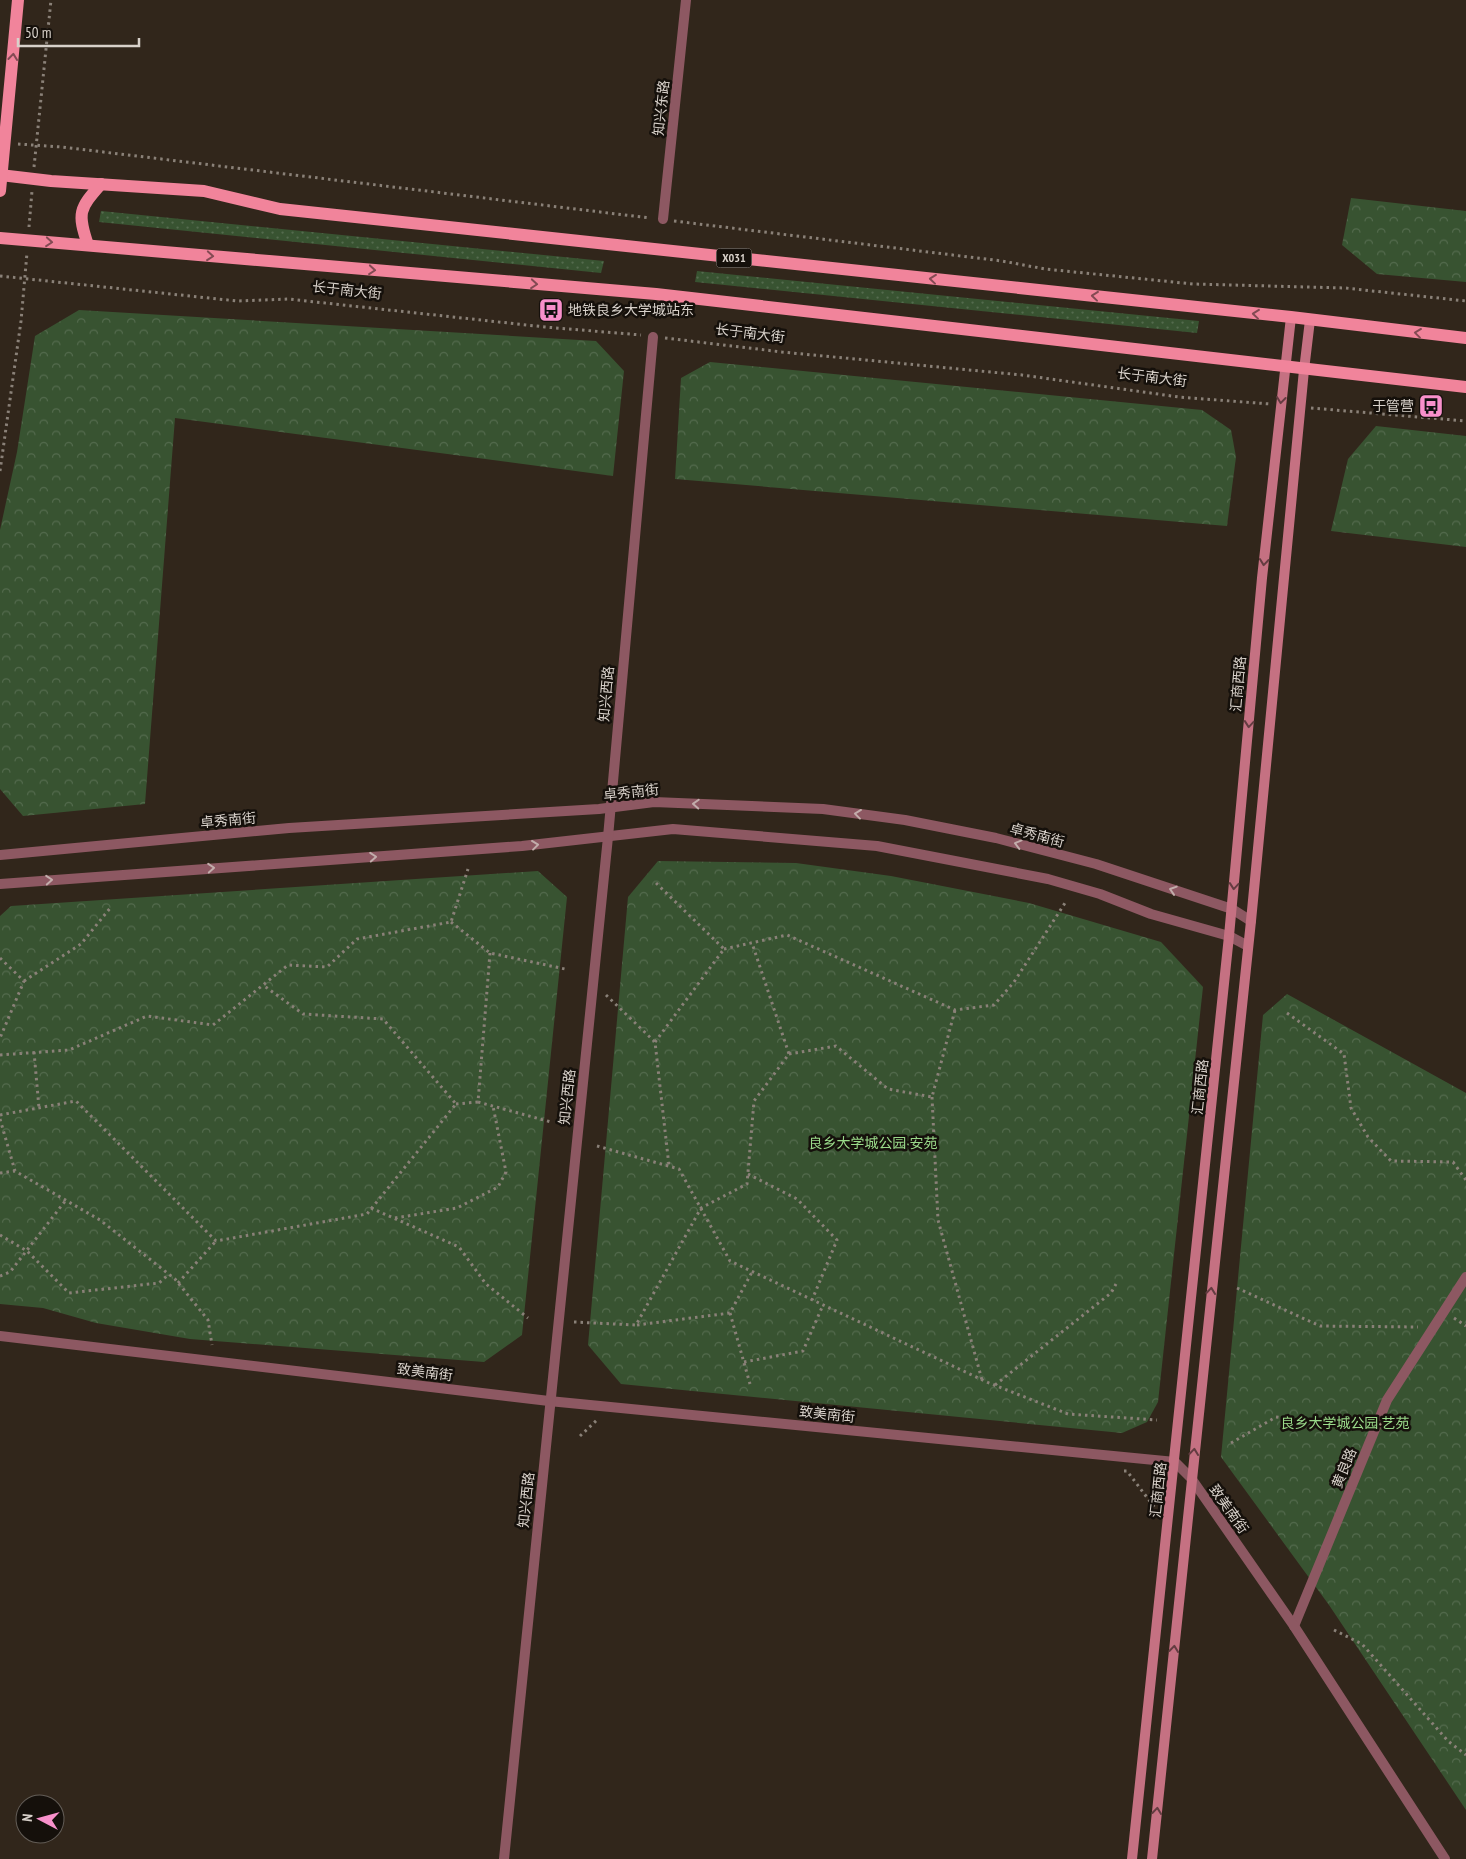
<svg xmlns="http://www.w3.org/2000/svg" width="1466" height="1859" font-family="'PT Sans Narrow','Noto Sans SC',sans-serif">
<defs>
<pattern id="grass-dots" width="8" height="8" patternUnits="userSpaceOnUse" patternTransform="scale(1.25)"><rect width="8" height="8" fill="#385331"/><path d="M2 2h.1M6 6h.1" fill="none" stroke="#546b4e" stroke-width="1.8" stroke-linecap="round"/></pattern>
<pattern id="park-crowns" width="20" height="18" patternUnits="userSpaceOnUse" patternTransform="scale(1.25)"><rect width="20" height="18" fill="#385331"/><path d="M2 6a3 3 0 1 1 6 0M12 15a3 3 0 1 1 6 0" fill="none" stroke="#546b4e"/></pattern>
</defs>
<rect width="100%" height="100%" fill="#31261b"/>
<!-- grass -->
<g fill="url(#grass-dots)">
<path d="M101,211L604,261L601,273L99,222Z"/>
<path d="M697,271L1199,321L1197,333L695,282Z"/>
</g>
<!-- park -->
<g fill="url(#park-crowns)">
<path d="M1351,198L1466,211V282L1377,274L1342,245Z"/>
<path d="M79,310L596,341L624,371L613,476L175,418L145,804L23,816L0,789V530L17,452L35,336Z"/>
<path d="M710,362L1202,410L1231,430L1236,457L1227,526L675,479L681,378Z"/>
<path d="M1376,426L1466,436V547L1331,531L1348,459Z"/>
<path d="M658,861L796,863L891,876L1029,903L1161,942L1203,987L1158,1402L1147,1422L1122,1433L621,1384L588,1345L628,897Z"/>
<path d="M538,871L567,897L522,1335L484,1362L190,1339L96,1323L43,1308L0,1304V916L11,906Z"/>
<path d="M1287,994L1466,1093V1810L1329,1605L1221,1457L1263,1015Z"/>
</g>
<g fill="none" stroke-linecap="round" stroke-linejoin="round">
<!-- path -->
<g stroke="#8a8178" stroke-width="3" stroke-dasharray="2.5 4" stroke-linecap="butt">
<path d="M18,144L62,147L650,218"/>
<path d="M34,167L51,0"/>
<path d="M674,221L1002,261L1045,269L1193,284L1345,288L1466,301"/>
<path d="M29,227L32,191"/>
<path d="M0,276L237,301L288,299L545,327L641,335"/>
<path d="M665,338L782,352L1022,375L1179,397L1270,404"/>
<path d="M1311,408L1466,421"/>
<path d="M0,471L21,321L27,253"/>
<path d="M451,922L490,953L565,969"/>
<path d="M724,949L787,935L955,1010L994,1005L1014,982L1065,903"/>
<path d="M490,953L478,1102L551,1122"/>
<path d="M0,958L24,981L0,1038"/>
<path d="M24,981L81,944L111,907"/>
<path d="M606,995L655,1042L669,1166"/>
<path d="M1287,1013L1344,1054L1351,1108L1368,1137L1391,1161L1453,1162L1466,1180"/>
<path d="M655,1042L724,949L656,883"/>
<path d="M34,1052L39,1108"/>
<path d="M789,1054L836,1046L888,1089L932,1097L955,1010"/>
<path d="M0,1055L69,1050L147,1016L213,1025L288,965L327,967L357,939L451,922L468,869"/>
<path d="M932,1097L938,1220L982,1380"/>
<path d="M456,1104L478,1102"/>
<path d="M0,1115L76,1101L216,1241L367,1214L456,1104L383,1019L303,1014L263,985"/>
<path d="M0,1119L15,1171L100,1220L175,1279L208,1320L212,1345"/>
<path d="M597,1146L679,1169L730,1261L989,1383L1068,1414L1157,1420"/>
<path d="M0,1173L15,1171"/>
<path d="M748,1174L797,1199L837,1240L812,1300"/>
<path d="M371,1208L459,1247L486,1284L528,1318"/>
<path d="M395,1218L457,1208L498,1187L506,1172L493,1106"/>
<path d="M0,1235L27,1251L69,1293L159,1283L169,1274"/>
<path d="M0,1276L10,1272L66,1200"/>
<path d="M178,1283L216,1241"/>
<path d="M1237,1288L1320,1326L1418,1327"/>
<path d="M730,1313L750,1384"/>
<path d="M1454,1318L1466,1326"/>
<path d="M574,1322L636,1325L701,1208L747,1184L754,1101L789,1054L752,943"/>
<path d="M637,1325L730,1313L752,1272"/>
<path d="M744,1362L803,1351L823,1305"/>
<path d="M995,1385L1111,1293L1116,1284"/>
<path d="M580,1436L598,1419"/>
<path d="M1231,1443L1276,1417L1363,1429"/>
<path d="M1124,1471H1127L1155,1508"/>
<path d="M1334,1630L1362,1644L1448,1741L1466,1755"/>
</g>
<!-- minor -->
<path stroke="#8d5862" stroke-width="10" d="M1294,1626L1387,1400L1466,1277"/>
<!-- tertiary -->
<g stroke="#8d5862" stroke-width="10">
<path d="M663,219L686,0"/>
<path d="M0,855L289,828L599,809L654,802L823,809L905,820L996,838L1096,864L1232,909L1251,921"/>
<path d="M0,884L522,846L673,829L877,846L1048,879L1100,894L1151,914L1229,936L1248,946"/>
<path d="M0,1336L549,1401L1175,1462L1191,1478L1294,1626L1445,1859"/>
<path d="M504,1859L608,837L653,337"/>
</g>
<!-- secondary -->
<g stroke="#c57182" stroke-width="10">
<path d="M1132,1859L1229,936L1262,578L1291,317"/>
<path d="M1152,1859L1251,921L1304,370L1310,320"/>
</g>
<!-- primary -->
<g stroke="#f1849b" stroke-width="12">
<path d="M0,175L51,181L204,191L280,209L1291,317L1466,338"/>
<path d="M0,191L18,0"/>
<path d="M0,238L656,294L1466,387"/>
<path d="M88,245C77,213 79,209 101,184"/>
</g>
</g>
<!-- one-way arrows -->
<defs><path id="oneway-chevron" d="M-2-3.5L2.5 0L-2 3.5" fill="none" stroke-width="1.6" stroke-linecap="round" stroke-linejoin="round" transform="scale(1.25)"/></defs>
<g stroke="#834a53">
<use href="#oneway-chevron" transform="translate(13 57) rotate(-84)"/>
<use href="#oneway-chevron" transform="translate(49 242) rotate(5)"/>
<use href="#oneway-chevron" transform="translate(210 256) rotate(5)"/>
<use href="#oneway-chevron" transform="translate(372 270) rotate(5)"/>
<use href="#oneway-chevron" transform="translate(933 279) rotate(-174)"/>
<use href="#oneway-chevron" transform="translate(534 284) rotate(5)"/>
<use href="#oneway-chevron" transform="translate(1095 296) rotate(-174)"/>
<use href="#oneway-chevron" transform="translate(1256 314) rotate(-174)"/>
<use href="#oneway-chevron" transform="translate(1418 333) rotate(-173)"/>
</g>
<g stroke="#643c41">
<use href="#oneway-chevron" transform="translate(1281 400) rotate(97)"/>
<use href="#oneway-chevron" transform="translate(1264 562) rotate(96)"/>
<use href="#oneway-chevron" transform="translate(1249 724) rotate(95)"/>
<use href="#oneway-chevron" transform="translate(1234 886) rotate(95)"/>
<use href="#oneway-chevron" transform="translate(1211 1291) rotate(-84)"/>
<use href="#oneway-chevron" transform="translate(1194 1452) rotate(-84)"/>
<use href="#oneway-chevron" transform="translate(1174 1649) rotate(-84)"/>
<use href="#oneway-chevron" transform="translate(1157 1811) rotate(-84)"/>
</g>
<g stroke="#c2adab">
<use href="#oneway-chevron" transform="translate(696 804) rotate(-177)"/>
<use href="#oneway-chevron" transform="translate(858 814) rotate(-173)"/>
<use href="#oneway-chevron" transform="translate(1018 844) rotate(-165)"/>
<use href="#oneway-chevron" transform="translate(535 845) rotate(-7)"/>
<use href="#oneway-chevron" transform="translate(373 857) rotate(-4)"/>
<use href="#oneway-chevron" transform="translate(211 868) rotate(-4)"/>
<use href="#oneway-chevron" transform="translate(49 880) rotate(-4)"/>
<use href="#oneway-chevron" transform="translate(1173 890) rotate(-162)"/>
</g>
<!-- icons -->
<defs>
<symbol id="bus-square" viewBox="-11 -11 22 22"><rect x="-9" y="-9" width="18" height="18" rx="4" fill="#f890cb" stroke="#15100b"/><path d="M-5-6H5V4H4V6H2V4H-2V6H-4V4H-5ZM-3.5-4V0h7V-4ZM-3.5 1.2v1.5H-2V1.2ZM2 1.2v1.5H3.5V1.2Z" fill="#111"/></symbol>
</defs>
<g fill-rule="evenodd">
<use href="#bus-square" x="537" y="296" width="28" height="28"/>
<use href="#bus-square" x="1417" y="392" width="28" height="28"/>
</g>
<g text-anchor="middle" stroke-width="5" stroke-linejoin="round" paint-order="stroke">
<!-- shield labels -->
<rect fill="#15100b" stroke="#9e9791" stroke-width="1" x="716.5" y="248.5" width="35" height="19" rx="4"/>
<g font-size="12" font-weight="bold" fill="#d8d1ca">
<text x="734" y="262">X031</text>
</g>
<!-- street labels -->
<g font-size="14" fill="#d8d1ca" stroke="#15100b">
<text transform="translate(661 108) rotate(-84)" y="5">知兴东路</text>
<text transform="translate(347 290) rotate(6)" y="5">长于南大街</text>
<text transform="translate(750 333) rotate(7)" y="5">长于南大街</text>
<text transform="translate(1152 377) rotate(7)" y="5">长于南大街</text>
<text transform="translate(1238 684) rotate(-85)" y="5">汇商西路</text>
<text transform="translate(606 694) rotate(-85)" y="5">知兴西路</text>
<text transform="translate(631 792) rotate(-6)" y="5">卓秀南街</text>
<text transform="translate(228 820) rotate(-5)" y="5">卓秀南街</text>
<text transform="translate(1037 835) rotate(15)" y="5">卓秀南街</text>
<text transform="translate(1200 1087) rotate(-84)" y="5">汇商西路</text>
<text transform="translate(567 1097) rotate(-84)" y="5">知兴西路</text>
<text transform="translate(425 1372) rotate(7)" y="5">致美南街</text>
<text transform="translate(827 1414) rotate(6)" y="5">致美南街</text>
<text transform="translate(1344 1468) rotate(-68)" y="5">黄良路</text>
<text transform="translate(1158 1490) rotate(-84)" y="5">汇商西路</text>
<text transform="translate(526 1500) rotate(-84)" y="5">知兴西路</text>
<text transform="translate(1229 1509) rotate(55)" y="5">致美南街</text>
</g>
<!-- poi labels -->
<g font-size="14" fill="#d8d1ca" stroke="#15100b" text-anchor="start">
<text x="568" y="315">地铁良乡大学城站东</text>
<text x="1414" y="411" text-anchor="end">于管营</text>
</g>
<!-- park labels -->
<g font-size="14" fill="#9ada8a" stroke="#15100b">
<text x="873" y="1148">良乡大学城公园·安苑</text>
<text x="1345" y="1428">良乡大学城公园·艺苑</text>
</g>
</g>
<!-- north arrow -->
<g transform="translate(40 1819) rotate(276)"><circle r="24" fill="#15100b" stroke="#635d57"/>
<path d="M0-4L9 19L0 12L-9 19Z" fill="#f890cb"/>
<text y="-8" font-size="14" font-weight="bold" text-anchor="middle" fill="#d8d1ca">N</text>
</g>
<!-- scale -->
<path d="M18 38v8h121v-8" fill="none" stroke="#d8d1ca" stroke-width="2.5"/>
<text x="25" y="38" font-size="15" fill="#d8d1ca" stroke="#15100b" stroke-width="4" paint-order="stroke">50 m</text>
</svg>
